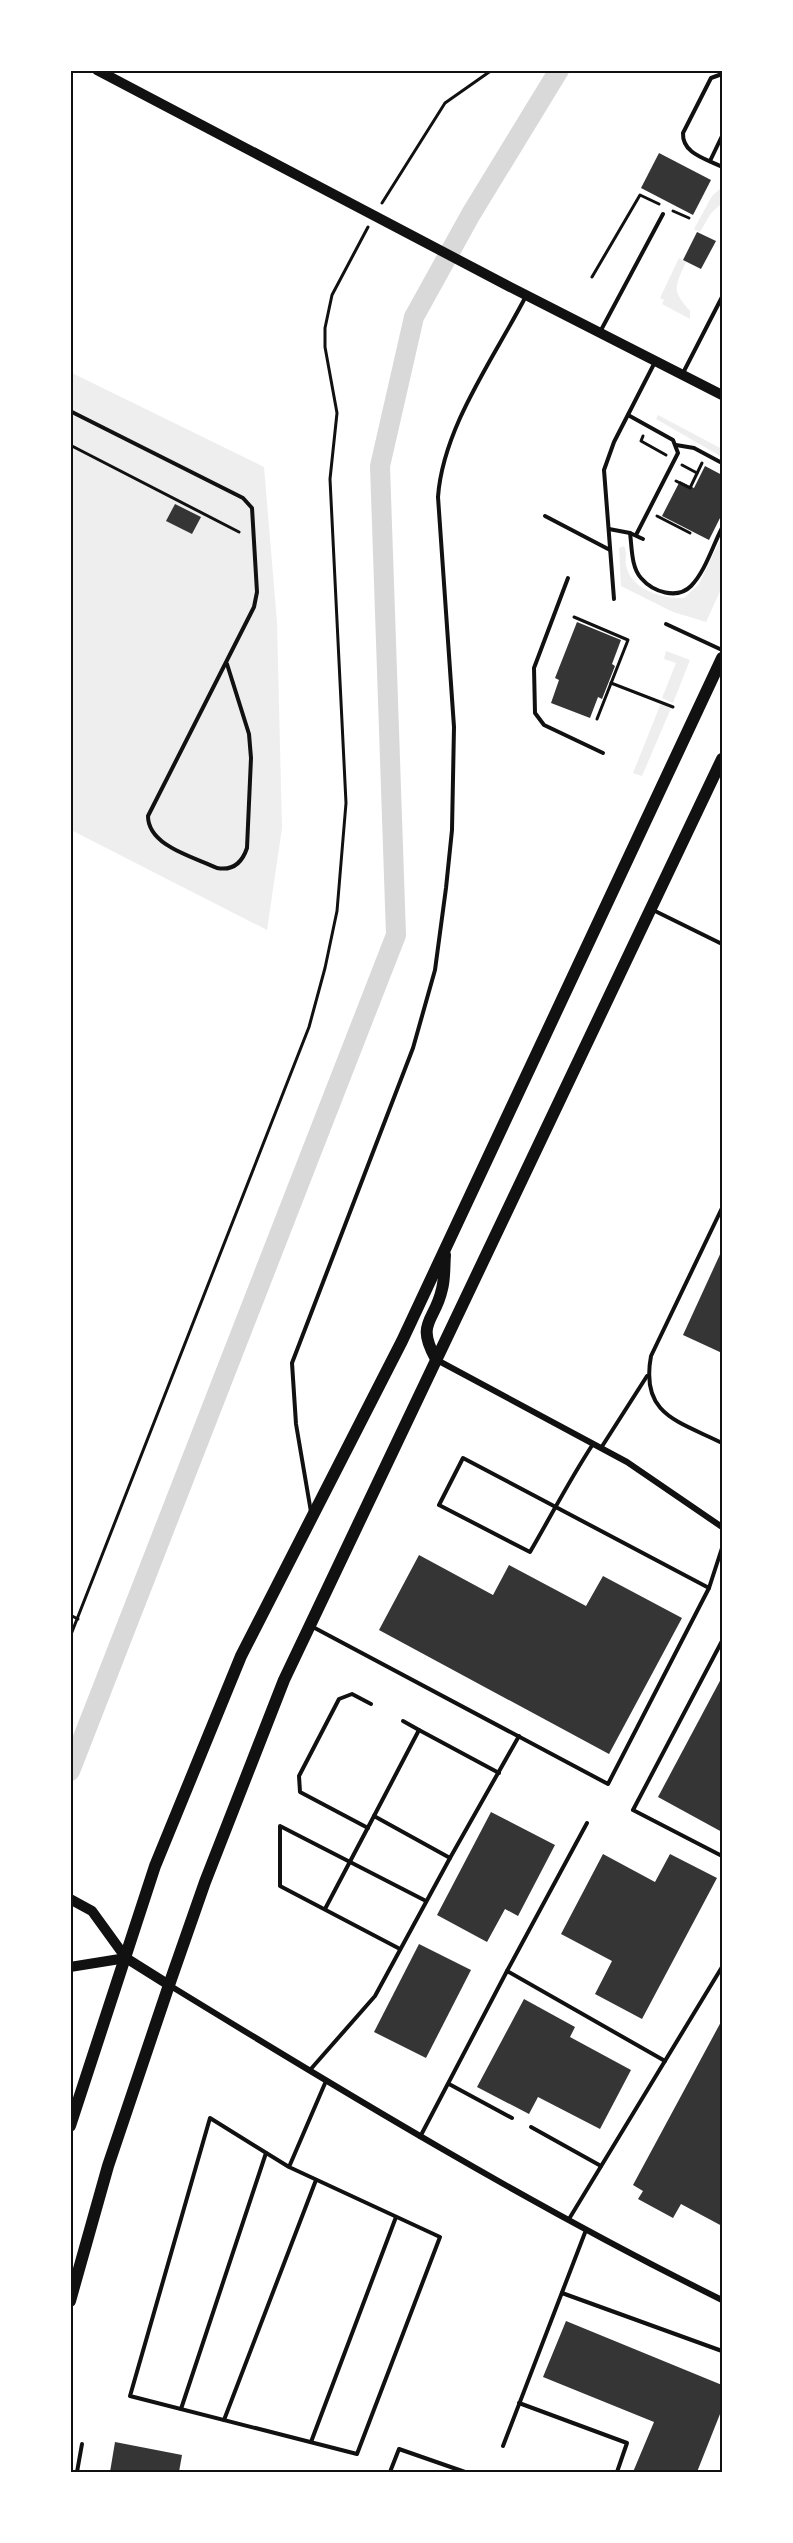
<svg xmlns="http://www.w3.org/2000/svg" width="793" height="2543" font-family="'Open Sans',sans-serif">
<rect width="100%" height="100%" fill="#fff"/>
<!-- green -->
<g fill="#eee">
<path d="M720,189L722,203L711,213L700,232L694,229L712,196Z"/>
<path d="M679,258L686,262C674,288 672,290 690,311V319L662,304L664,300L660,298Z"/>
<path d="M70,372L264,467L277,622L282,828L267,930L71,830Z"/>
<path d="M658,415L722,449V457L656,419Z"/>
<path d="M722,536V587L706,622L673,612L621,586L619,548L624,546C628,553 624,561 627,569C634,591 664,599 684,598L699,584Z"/>
<path d="M666,651L690,660L673,703L662,698L676,663L664,659Z"/>
<path d="M661,703L671,708L642,776L633,773Z"/>
</g>
<g fill="none" stroke-linecap="round" stroke-linejoin="round">
<!-- canal -->
<path stroke="#d9d9d9" stroke-width="20" d="M70,1771L396,935L380,466L414,317L471,214L559,70"/>
</g>
<!-- building -->
<g fill="#353535">
<path d="M659,153L711,180L693,215L641,188Z"/>
<path d="M697,232L716,241L701,269L683,260Z"/>
<path d="M705,466L722,475V507L720,513L722,514L709,540L662,516L680,481L694,488Z"/>
<path d="M175,504L201,517L192,534L166,521Z"/>
<path d="M577,622L621,640L612,664L615,666L602,699L598,697L590,718L551,703L559,680L555,678Z"/>
<path d="M722,1250V1353L683,1335Z"/>
<path d="M419,1555L493,1595L509,1565L586,1606L603,1576L682,1618L609,1754L379,1630Z"/>
<path d="M722,1677V1832L658,1797Z"/>
<path d="M491,1812L555,1845L518,1916L505,1909L487,1942L437,1915Z"/>
<path d="M603,1854L655,1882L670,1854L717,1878L642,2019L595,1994L612,1961L561,1934Z"/>
<path d="M419,1944L471,1970L426,2058L374,2032Z"/>
<path d="M524,1999L575,2027L570,2037L631,2070L600,2129L538,2097L529,2114L477,2087Z"/>
<path d="M722,2020V2226L681,2204L673,2218L638,2199L643,2191L633,2185Z"/>
<path d="M566,2321L722,2385V2409L697,2472H633L654,2422L543,2377Z"/>
<path d="M115,2442L182,2455L179,2472H110Z"/>
</g>
<g fill="none" stroke-linecap="round" stroke-linejoin="round">
<!-- path -->
<g stroke="#111" stroke-width="3">
<path d="M382,203L445,103L492,70"/>
<path d="M673,211L689,218"/>
<path d="M592,277L640,195L659,204"/>
<path d="M643,436L641,441L666,455"/>
<path d="M70,445L239,532"/>
<path d="M682,465L697,473"/>
<path d="M676,481L690,488L702,463"/>
<path d="M657,516L690,533"/>
<path d="M574,617L628,640L597,719"/>
<path d="M611,683L673,707"/>
<path d="M70,1615L78,1619"/>
<path d="M70,1637L309,1027L325,968L337,911L346,803L330,479L337,413L325,347V328L332,295L368,227"/>
</g>
<!-- service -->
<g stroke="#111" stroke-width="4">
<path d="M722,74L711,78L683,133C682,154 707,159 722,167"/>
<path d="M710,161L722,136"/>
<path d="M600,332L663,214"/>
<path d="M683,373L722,297"/>
<path d="M70,411L243,498L252,508L257,592L254,607L148,816C148,846 194,857 217,868C233,871 242,863 247,848L251,758L249,734L227,664"/>
<path d="M628,415L673,440L678,453L636,535"/>
<path d="M676,445L694,448L722,463"/>
<path d="M545,516L610,550"/>
<path d="M609,529L630,533L643,539"/>
<path d="M630,533C632,547 631,567 641,578C653,592 677,600 691,586C705,572 713,545 722,528"/>
<path d="M568,578L534,668L535,713L544,725L603,753"/>
<path d="M614,599L604,470L614,442L655,362"/>
<path d="M666,624L722,650"/>
<path d="M653,910L722,944"/>
<path d="M722,1208L651,1356C640,1415 678,1421 722,1443"/>
<path d="M601,1448L647,1376"/>
<path d="M311,1512L296,1424L292,1363L413,1048L435,970L446,888L452,830L454,727L438,497C443,427 494,358 526,296"/>
<path d="M709,1588L722,1548"/>
<path d="M311,1626L608,1784L709,1588L463,1458L439,1505L530,1552C551,1516 570,1479 593,1444"/>
<path d="M722,1641L633,1810L722,1856"/>
<path d="M403,1721L419,1730"/>
<path d="M368,1828L300,1792L299,1776L339,1699L352,1694L371,1704"/>
<path d="M450,1858L519,1736"/>
<path d="M325,1909L374,1816"/>
<path d="M400,1949L280,1886V1826L426,1901"/>
<path d="M507,1971L587,1823"/>
<path d="M310,2070L375,1996L450,1858L374,1816L419,1730L499,1773"/>
<path d="M449,2084L512,2118"/>
<path d="M531,2127L601,2166"/>
<path d="M420,2137L507,1971L665,2061"/>
<path d="M289,2167L210,2118L130,2396L357,2454L440,2237L289,2167L326,2081"/>
<path d="M569,2219L722,1967"/>
<path d="M562,2293L722,2351"/>
<path d="M519,2403L627,2443L617,2472"/>
<path d="M181,2409L266,2153"/>
<path d="M224,2420L316,2180"/>
<path d="M311,2442L396,2217"/>
<path d="M503,2446L586,2230"/>
<path d="M77,2472L82,2444"/>
<path d="M390,2472L399,2449L465,2472"/>
</g>
<!-- minor -->
<g stroke="#111" stroke-width="6">
<path d="M437,1360L627,1462L722,1527"/>
<path d="M169,1985C350,2096 532,2206 722,2300"/>
</g>
<!-- secondary -->
<g stroke="#111" stroke-width="10">
<path d="M97,70L510,287L722,395"/>
<path d="M70,1899L92,1911L126,1958L169,1985"/>
<path d="M70,1967L126,1958"/>
</g>
<!-- primary -->
<g stroke="#111" stroke-width="12">
<path d="M436,1359C415,1322 435,1322 442,1289C445,1278 444,1266 445,1255"/>
<path d="M70,2126L155,1866L241,1656L402,1341L722,658"/>
<path d="M70,2301L108,2166L169,1985L205,1882L284,1680L722,759"/>
</g>
</g>
<!-- border -->
<rect width="793" height="2543" fill="none" stroke="#ffffff" stroke-width="144"/>
<rect x="72" y="72" width="649" height="2399" fill="none" stroke="#111" stroke-width="2"/>
</svg>
